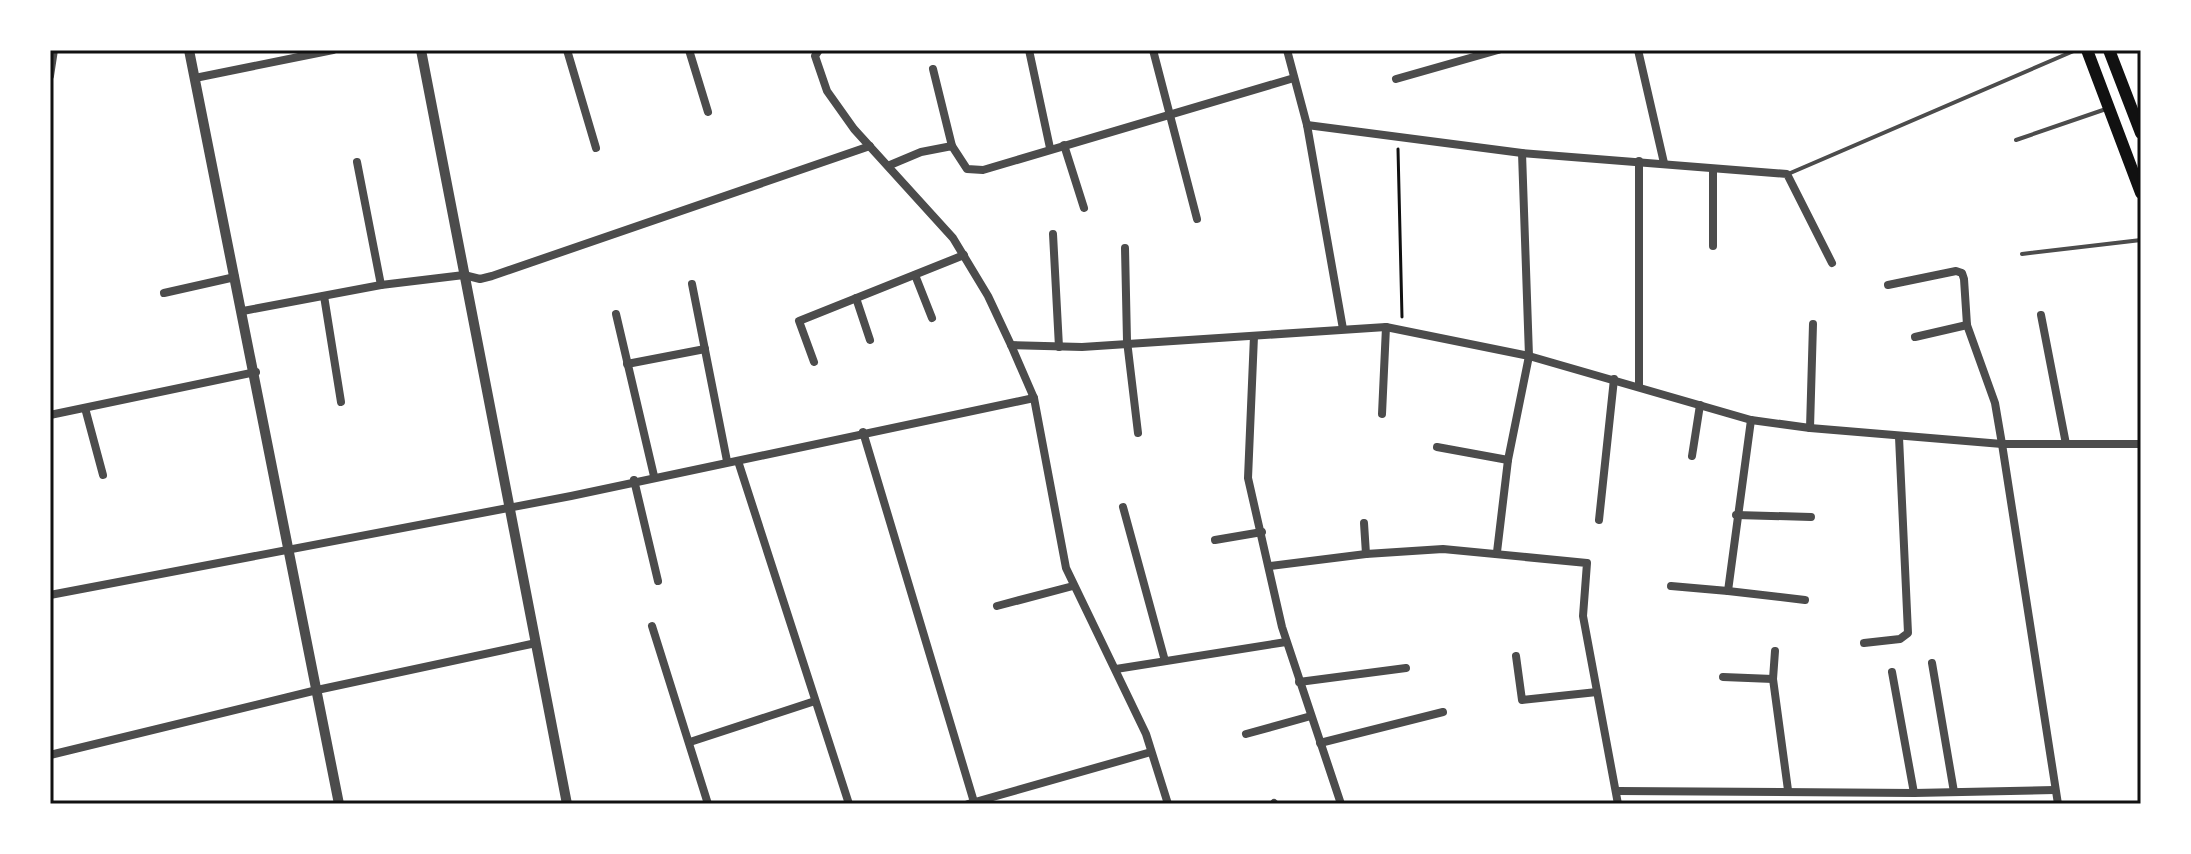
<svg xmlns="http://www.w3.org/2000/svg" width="2191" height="854" font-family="'Archivo Narrow',sans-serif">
<rect width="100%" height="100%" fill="#fff"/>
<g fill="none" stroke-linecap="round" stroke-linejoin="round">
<!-- path -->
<path stroke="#111" stroke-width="3" d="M1398,149L1402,317"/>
<!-- service -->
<g stroke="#4c4c4c" stroke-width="4">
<path d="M2016,140L2106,109"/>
<path d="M1788,174L2076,50"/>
<path d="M2022,254L2141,240"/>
</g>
<!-- minor -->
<g stroke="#4c4c4c" stroke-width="8">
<path d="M567,50L596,148"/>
<path d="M689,50L708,112"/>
<path d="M819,50L815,56L827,91L854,129L953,238L988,296L1011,345L1034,398L1066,568L1146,734L1168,804"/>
<path d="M1029,50L1050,148"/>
<path d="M1153,50L1197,219"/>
<path d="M1287,50L1307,125L1343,329"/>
<path d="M1638,50L1664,163"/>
<path d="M933,69L952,146"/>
<path d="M50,76L54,50"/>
<path d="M195,78L333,50"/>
<path d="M1396,79L1498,50"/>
<path d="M1307,125L1522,153L1787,174L1832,263"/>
<path d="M1064,145L1084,208"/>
<path d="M357,162L381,285"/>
<path d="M890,165L921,152L952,146L967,169L983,170L1294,78"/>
<path d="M1053,234L1059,347"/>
<path d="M1713,246V169"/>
<path d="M1125,248L1127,341L1138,433"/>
<path d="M915,275L932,318"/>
<path d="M692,284L727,461"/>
<path d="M1888,285L1956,271L1962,273L1964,279L1967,325L1995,403L2002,444L2058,804"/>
<path d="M164,293L235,277"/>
<path d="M324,296L341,402"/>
<path d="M856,298L870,340"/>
<path d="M243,311L381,285L464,275L480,279L492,276L870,146"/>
<path d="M616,314L654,476"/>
<path d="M2041,315L2066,444"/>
<path d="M1254,336L1248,478L1282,627L1341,804"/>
<path d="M1915,337L1967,325"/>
<path d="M1011,345L1082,347L1386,327L1529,356L1751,420L1810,428L2002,444H2141"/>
<path d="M814,362L799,321L964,255"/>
<path d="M627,364L705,349"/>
<path d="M1639,387V161"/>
<path d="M85,408L103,475"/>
<path d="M1382,414L1386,327"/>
<path d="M50,415L256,372"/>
<path d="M1751,420L1728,591L1805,600"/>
<path d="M1810,428L1813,324"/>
<path d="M863,432L974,802"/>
<path d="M1437,447L1508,460"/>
<path d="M1692,456L1700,405"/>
<path d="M738,461L849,804"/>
<path d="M634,480L658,581"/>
<path d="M1123,507L1165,661"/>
<path d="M1736,515L1811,517"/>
<path d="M1599,520L1614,379"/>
<path d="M1364,523L1366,554"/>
<path d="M1215,540L1262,532"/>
<path d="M1497,552L1508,460L1529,356L1522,153"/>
<path d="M1270,566L1366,554L1443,549L1587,563L1583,616L1618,804"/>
<path d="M1671,586L1728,591"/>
<path d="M50,595L571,496L1034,398"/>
<path d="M997,606L1073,586"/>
<path d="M652,626L708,804"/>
<path d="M1864,643L1900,639L1908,633L1899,437"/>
<path d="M1775,651L1773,679L1788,790"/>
<path d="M1516,656L1522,700L1597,692"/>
<path d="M1932,663L1954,792"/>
<path d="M1116,669L1286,642"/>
<path d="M1892,672L1914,793"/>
<path d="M1723,677L1773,679"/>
<path d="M1299,682L1406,668"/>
<path d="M1246,734L1311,716"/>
<path d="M690,742L815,701"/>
<path d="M1320,743L1443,712"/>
<path d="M50,755L317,690L536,643"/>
<path d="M1618,791L1914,793L2054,790"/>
<path d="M1274,803L1275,804"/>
<path d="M968,804L1151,752"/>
</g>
<!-- tertiary -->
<g stroke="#4c4c4c" stroke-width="10">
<path d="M189,50L339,804"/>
<path d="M421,50L567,804"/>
</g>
<!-- secondary -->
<g stroke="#111" stroke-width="12">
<path d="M2087,50L2141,193"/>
<path d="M2109,50L2141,133"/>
</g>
</g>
<!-- border -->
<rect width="2191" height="854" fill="none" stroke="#ffffff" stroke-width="104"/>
<rect x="52" y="52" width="2087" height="750" fill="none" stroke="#111" stroke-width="3"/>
</svg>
